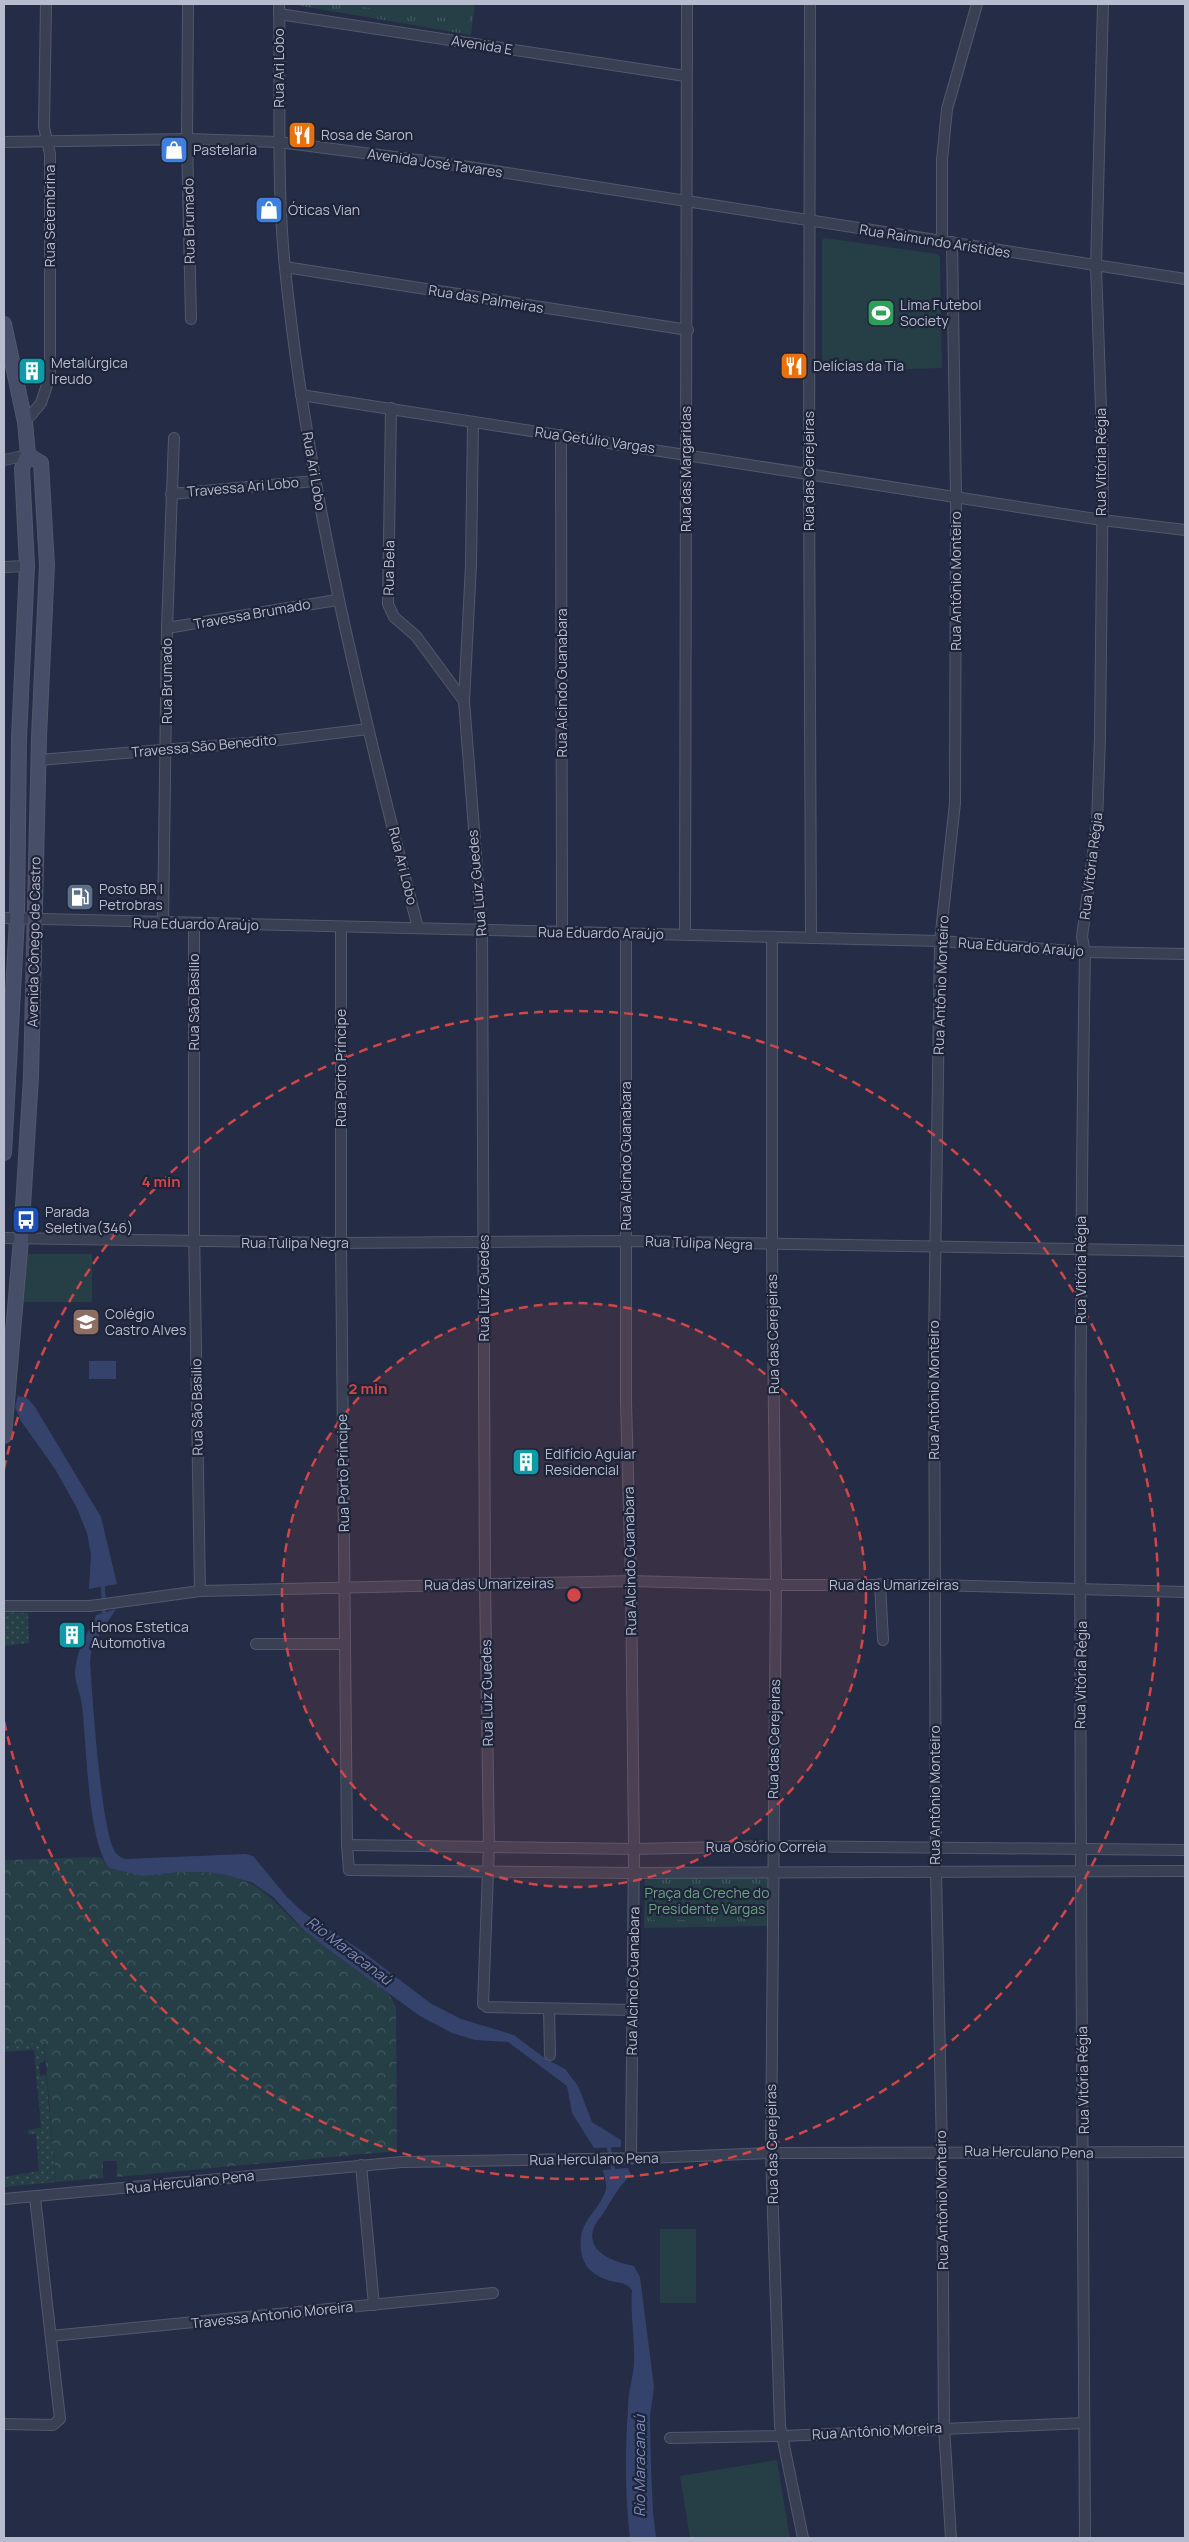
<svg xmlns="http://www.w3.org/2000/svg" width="1189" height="2542" font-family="Manrope,sans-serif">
<defs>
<pattern id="grass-dots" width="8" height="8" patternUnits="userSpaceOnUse" patternTransform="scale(1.25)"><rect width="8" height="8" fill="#263e46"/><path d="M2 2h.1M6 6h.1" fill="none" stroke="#435860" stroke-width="1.8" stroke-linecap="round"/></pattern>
<pattern id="forest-crowns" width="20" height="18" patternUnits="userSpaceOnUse" patternTransform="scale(1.25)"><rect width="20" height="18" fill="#263e46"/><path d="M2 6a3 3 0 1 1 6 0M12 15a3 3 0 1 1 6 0" fill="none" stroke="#435860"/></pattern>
<pattern id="park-tufts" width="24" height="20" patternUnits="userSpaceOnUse" patternTransform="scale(1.25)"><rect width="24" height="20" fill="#263e46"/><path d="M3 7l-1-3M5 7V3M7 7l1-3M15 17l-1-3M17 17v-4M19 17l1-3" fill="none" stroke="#435860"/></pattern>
</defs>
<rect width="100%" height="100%" fill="#242d45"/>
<!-- grass -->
<g fill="url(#grass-dots)">
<path d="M4,1612L28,1613L29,1643L4,1646Z"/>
<path d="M44,2042L45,2060L39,2064L40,2076L46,2075L56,2182L4,2187V2177L39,2171L36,2134H28V2130L41,2128L34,2050L4,2052V2045Z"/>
</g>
<!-- forest -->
<path fill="url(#forest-crowns)" d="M95,1857L102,1858L109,1868C147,1876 188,1868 226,1875C265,1883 277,1907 305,1931C331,1953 360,1972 388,1992L396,2007L397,2151L117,2177V2161H103V2178L56,2182L44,2042L4,2045V1860Z"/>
<!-- park -->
<g fill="url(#park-tufts)">
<path d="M290,4H475L471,35Z"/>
<path d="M645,1876H771L769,1926L644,1928Z"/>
</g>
<!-- pitch -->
<g fill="#263e46">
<path d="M341,4H472L469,21Z"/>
<path d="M825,238L937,254L940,257L942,368L822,372V240Z"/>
<path d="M25,1254H92V1302H24Z"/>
<path d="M651,1885H703L702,1920H651Z"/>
<rect x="660" y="2229" width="36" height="74"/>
<path d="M777,2460L790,2538H690L680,2476Z"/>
</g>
<!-- water -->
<g fill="#35436c">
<rect x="89" y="1361" width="27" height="18"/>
<path d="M18,1396L27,1398L35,1407L101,1517L117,1584L89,1589L91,1555L87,1533L77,1508L55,1469L21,1421L15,1407Z"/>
<path d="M116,1609L92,1646L90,1661C92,1691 101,1836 116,1853C118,1856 122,1858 125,1859L246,1854L253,1856L287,1897L304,1913L362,1951L430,2003L461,2019L514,2035L546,2059L565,2069L578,2086L592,2122L621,2140V2147L594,2148L572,2113L567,2086L508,2042L475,2040L452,2033L420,2016L325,1947L304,1930L273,1897L253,1883L227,1875L204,1872H178L143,1876L109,1868C87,1838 87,1745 82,1706C81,1695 75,1683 75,1672C76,1660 80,1646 86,1635C90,1627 94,1624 96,1615Z"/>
<path d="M628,2168L631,2175C620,2185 614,2196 606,2209C603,2214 598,2220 595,2225C583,2252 614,2262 634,2266L640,2277L654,2387L650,2416L651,2467L653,2512L656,2538H630C625,2495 625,2452 628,2408C628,2393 633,2378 634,2363C635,2338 630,2315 632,2290C624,2280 616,2284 605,2279C585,2271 579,2257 581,2237C583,2219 602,2206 606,2189C607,2184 604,2175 603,2170Z"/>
</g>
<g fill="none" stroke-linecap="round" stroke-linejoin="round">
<!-- stream -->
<g stroke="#35436c" stroke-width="4">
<path d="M103,1584L104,1617"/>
<path d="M608,2144L614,2174"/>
</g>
<defs>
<g id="minor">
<path d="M188,4L187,139L191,319"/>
<path d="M279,4C281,92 276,180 285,268C308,492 362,710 418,928"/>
<path d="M810,4L809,475L811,938"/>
<path d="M279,14L685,76"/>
<path d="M4,142L187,139L279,142L456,165L1185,279"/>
<path d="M942,240V160L947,109L977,4"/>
<path d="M285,267L688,330"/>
<path d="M301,395L1102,520L1185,530"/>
<path d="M391,408L388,604L394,617L416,636L464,701"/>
<path d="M25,422L41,403L50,376V154L44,127L46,4"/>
<path d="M473,423L471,565L464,701L482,931L485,1584L489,1845L483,2004L487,2007L632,2010"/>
<path d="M561,435L562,932"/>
<path d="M4,460L28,455"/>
<path d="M171,494L315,481"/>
<path d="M4,567L27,566"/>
<path d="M167,628L337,600"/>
<path d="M39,760L271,741L368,729"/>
<path d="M4,918L940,941L1085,952L1185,954"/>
<path d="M194,923V1228L200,1591"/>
<path d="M163,924L167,628L174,438"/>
<path d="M341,927V1243L347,1845L349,1870L634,1873L1185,1871"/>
<path d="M626,934V1402L631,1581L634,1849L631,2158"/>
<path d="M685,934L687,4"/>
<path d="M772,937V1245L776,1585L771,2153L780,2426L803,2538"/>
<path d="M4,1238L341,1243L627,1241L1185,1251"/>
<path d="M880,1584L883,1640"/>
<path d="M4,1606H90L200,1591L631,1581L776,1585H934L1185,1592"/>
<path d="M256,1644H344"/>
<path d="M347,1845L634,1849L772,1846L1185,1850"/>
<path d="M549,2010L550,2055"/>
<path d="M361,2165L374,2305"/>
<path d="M4,2199L402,2162L647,2158L771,2153L1185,2152"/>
<path d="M51,2336L493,2293"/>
<path d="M4,2424L53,2425L60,2419L35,2197"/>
<path d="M670,2438L782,2436L1084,2423"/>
<path d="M951,2538L944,2427L942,2151L936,1871L934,1341L940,941L955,803L956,495L952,242"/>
<path d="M1085,2538C1082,2009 1076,1480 1085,952L1082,937L1097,823L1100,737L1103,466L1096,267L1103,4"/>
</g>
<g id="secondary">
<path d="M4,324L25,422L28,455L22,468L27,566L19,738L17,919L4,1153"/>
<path d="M4,1436L21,1239L31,1077L39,737L47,565L41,463L28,455"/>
</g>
</defs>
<!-- minor casing -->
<use href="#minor" stroke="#52586c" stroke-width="12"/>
<!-- secondary casing -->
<use href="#secondary" stroke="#52586c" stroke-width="16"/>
<!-- minor -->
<use href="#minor" stroke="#394054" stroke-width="10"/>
<!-- secondary -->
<use href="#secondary" stroke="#474e68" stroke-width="14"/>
</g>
<!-- distance rings -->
<circle cx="574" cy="1595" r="292" fill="#d04649" fill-opacity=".12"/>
<g fill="none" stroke="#d04649" stroke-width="2.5" stroke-dasharray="9 6">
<circle cx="574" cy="1595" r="292"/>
<path d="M4 1469A584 584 0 1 1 4 1721"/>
</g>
<!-- icons -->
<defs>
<symbol id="restaurant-square" viewBox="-11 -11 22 22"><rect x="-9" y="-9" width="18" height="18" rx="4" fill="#e8710a" stroke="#1e253a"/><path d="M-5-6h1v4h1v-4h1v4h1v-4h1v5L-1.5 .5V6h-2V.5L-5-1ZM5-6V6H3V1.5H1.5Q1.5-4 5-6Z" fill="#fff"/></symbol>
<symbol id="shop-square" viewBox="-11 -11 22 22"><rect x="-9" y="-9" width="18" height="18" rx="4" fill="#3f7fe0" stroke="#1e253a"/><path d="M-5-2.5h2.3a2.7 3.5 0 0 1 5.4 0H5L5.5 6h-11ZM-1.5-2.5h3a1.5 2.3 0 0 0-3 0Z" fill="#fff"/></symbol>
<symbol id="stadium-square" viewBox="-11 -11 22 22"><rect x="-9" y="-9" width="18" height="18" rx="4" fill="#2e9e5b" stroke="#1e253a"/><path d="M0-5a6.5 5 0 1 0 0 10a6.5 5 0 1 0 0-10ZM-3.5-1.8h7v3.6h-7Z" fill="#fff"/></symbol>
<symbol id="building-square" viewBox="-11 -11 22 22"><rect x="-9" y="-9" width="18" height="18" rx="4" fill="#0f9aa8" stroke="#1e253a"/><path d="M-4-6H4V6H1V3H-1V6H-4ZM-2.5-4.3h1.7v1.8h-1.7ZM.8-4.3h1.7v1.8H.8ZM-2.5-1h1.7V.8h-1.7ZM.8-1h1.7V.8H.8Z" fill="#fff"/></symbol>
<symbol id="fuel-square" viewBox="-11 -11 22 22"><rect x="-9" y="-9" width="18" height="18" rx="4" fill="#5c6f8a" stroke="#1e253a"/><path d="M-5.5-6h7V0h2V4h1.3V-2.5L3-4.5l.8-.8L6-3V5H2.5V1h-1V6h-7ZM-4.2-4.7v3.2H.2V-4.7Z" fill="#fff"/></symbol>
<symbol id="bus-square" viewBox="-11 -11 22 22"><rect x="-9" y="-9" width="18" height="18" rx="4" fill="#1a4fb4" stroke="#1e253a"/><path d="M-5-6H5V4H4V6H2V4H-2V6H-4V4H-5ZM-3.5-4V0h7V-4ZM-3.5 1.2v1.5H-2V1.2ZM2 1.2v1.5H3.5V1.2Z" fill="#fff"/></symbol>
<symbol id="school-square" viewBox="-11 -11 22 22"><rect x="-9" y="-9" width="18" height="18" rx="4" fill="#8d6e63" stroke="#1e253a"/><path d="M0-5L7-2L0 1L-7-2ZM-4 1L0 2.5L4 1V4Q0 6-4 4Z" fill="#fff"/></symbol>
</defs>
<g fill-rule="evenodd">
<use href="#restaurant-square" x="286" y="119" width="32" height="32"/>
<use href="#shop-square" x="158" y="134" width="32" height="32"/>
<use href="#shop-square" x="253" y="194" width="32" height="32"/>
<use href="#stadium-square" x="865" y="297" width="32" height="32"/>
<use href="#restaurant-square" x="778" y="350" width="32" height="32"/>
<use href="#building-square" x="16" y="355" width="32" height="32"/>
<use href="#fuel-square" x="64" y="881" width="32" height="32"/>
<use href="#bus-square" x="10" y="1204" width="32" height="32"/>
<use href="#school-square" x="70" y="1306" width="32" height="32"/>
<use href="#building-square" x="510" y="1446" width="32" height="32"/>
<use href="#building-square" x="56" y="1619" width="32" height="32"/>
</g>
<g text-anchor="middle" stroke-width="4.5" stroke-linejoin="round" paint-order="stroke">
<!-- street labels -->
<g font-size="14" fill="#b7bcce" stroke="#1e253a">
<text transform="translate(482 45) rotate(9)" y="5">Avenida E</text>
<text transform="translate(279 68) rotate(-90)" y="5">Rua Ari Lobo</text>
<text transform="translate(435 163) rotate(8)" y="5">Avenida José Tavares</text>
<text transform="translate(50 216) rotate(-90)" y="5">Rua Setembrina</text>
<text transform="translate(189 221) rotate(-91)" y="5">Rua Brumado</text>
<text transform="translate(935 241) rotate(9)" y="5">Rua Raimundo Aristides</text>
<text transform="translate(486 299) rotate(9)" y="5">Rua das Palmeiras</text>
<text transform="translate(595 440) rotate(8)" y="5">Rua Getúlio Vargas</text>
<text transform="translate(1101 462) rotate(-90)" y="5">Rua Vitória Régia</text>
<text transform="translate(686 469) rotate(-90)" y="5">Rua das Margaridas</text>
<text transform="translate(314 471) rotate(80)" y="5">Rua Ari Lobo</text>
<text transform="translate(809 471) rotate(-90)" y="5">Rua das Cerejeiras</text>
<text transform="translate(243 487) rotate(-5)" y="5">Travessa Ari Lobo</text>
<text transform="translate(389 568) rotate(-89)" y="5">Rua Bela</text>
<text transform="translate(956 581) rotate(-90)" y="5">Rua Antônio Monteiro</text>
<text transform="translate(252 614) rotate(-10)" y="5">Travessa Brumado</text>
<text transform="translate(167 681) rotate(-90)" y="5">Rua Brumado</text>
<text transform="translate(562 683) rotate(-90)" y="5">Rua Alcindo Guanabara</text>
<text transform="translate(204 746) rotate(-5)" y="5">Travessa São Benedito</text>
<text transform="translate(403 866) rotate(76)" y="5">Rua Ari Lobo</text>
<text transform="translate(1091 866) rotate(-83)" y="5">Rua Vitória Régia</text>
<text transform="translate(477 883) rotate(-95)" y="5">Rua Luiz Guedes</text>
<text transform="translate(196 924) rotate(1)" y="5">Rua Eduardo Araújo</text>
<text transform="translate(601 933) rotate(1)" y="5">Rua Eduardo Araújo</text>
<text transform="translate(34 942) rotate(-89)" y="5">Avenida Cônego de Castro</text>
<text transform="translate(1021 947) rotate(4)" y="5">Rua Eduardo Araújo</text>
<text transform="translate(941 985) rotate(-88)" y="5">Rua Antônio Monteiro</text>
<text transform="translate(194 1002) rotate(-90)" y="5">Rua São Basilio</text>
<text transform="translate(341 1068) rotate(-90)" y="5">Rua Porto Príncipe</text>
<text transform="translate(626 1156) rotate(-90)" y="5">Rua Alcindo Guanabara</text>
<text x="295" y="1248">Rua Tulipa Negra</text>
<text transform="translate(699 1243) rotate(2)" y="5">Rua Tulipa Negra</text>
<text transform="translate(1081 1270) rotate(-90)" y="5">Rua Vitória Régia</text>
<text transform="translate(484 1288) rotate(-90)" y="5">Rua Luiz Guedes</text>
<text transform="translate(773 1334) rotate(-91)" y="5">Rua das Cerejeiras</text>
<text transform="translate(934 1390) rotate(-90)" y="5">Rua Antônio Monteiro</text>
<text transform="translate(197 1407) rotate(-91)" y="5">Rua São Basilio</text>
<text transform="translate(343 1473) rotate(-91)" y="5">Rua Porto Príncipe</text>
<text transform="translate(630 1561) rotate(-91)" y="5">Rua Alcindo Guanabara</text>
<text transform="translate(489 1584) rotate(-1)" y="5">Rua das Umarizeiras</text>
<text x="894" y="1590">Rua das Umarizeiras</text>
<text transform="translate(1081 1675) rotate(-89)" y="5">Rua Vitória Régia</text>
<text transform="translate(487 1693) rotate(-91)" y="5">Rua Luiz Guedes</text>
<text transform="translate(774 1739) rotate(-89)" y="5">Rua das Cerejeiras</text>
<text transform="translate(935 1795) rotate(-90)" y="5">Rua Antônio Monteiro</text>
<text x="766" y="1852">Rua Osório Correia</text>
<text transform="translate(633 1981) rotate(-89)" y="5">Rua Alcindo Guanabara</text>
<text transform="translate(1083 2080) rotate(-91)" y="5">Rua Vitória Régia</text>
<text transform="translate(772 2144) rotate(-91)" y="5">Rua das Cerejeiras</text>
<text transform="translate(1029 2152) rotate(1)" y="5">Rua Herculano Pena</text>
<text transform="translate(594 2159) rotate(-1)" y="5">Rua Herculano Pena</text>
<text transform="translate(190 2182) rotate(-6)" y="5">Rua Herculano Pena</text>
<text transform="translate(942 2200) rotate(-91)" y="5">Rua Antônio Monteiro</text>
<text transform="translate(272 2315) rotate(-6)" y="5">Travessa Antonio Moreira</text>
<text transform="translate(877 2431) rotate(-3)" y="5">Rua Antônio Moreira</text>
</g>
<!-- poi labels -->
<g font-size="14" fill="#b7bcce" stroke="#1e253a" text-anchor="start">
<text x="321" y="140">Rosa de Saron</text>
<text x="193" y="155">Pastelaria</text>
<text x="288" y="215">Óticas Vian</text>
<text x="900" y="310">Lima Futebol<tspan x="900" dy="16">Society</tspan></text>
<text x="51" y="368">Metalúrgica<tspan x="51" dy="16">Ireudo</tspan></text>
<text x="813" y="371">Delícias da Tia</text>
<text x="99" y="894">Posto BR |<tspan x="99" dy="16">Petrobras</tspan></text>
<text x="45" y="1217">Parada<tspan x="45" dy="16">Seletiva(346)</tspan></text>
<text x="105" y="1319">Colégio<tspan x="105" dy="16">Castro Alves</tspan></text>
<text x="545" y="1459">Edifício Aguiar<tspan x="545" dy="16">Residencial</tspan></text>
<text x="91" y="1632">Honos Estetica<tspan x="91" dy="16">Automotiva</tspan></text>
</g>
<!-- park labels -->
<g font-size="14" fill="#6ba180" stroke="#1e253a">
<text x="707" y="1898">Praça da Creche do<tspan x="707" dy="16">Presidente Vargas</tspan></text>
</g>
<!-- water labels -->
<g font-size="15" font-style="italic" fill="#7c8cb8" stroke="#1e253a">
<text transform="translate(349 1951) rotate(37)" y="5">Rio Maracanaú</text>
<text transform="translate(640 2466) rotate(-90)" y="5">Rio Maracanaú</text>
</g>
</g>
<circle cx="574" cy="1595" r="8" fill="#d04649" stroke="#1e253a" stroke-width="2.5"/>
<g font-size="15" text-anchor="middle" font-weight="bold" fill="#d04649" stroke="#1e253a" stroke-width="4.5" stroke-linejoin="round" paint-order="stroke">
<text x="161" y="1187">4 min</text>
<text x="368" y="1394">2 min</text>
</g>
<!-- border -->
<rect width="1189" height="2542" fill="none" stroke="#b7bcce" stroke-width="10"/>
</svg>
